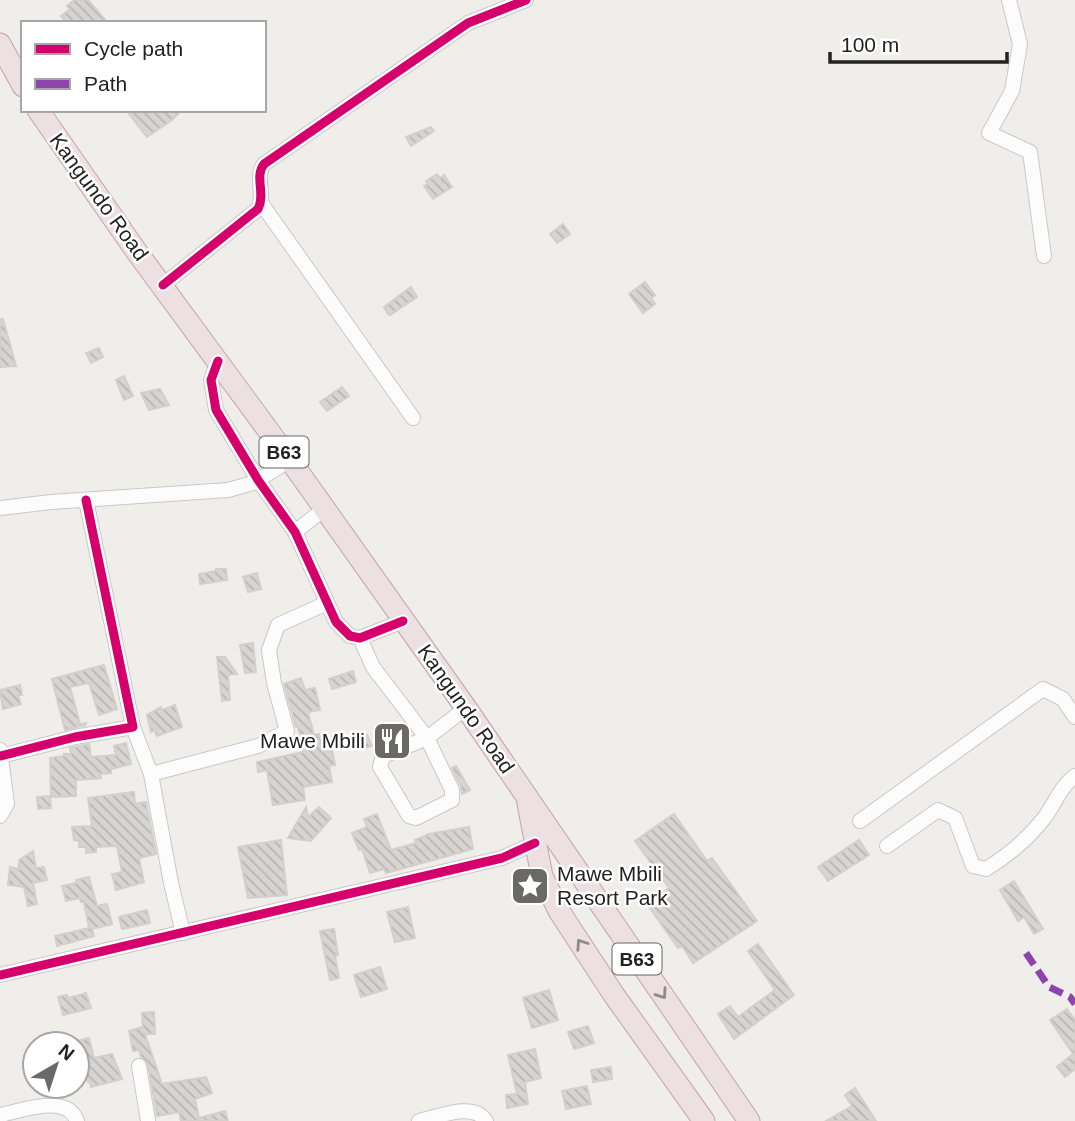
<svg xmlns="http://www.w3.org/2000/svg" width="1075" height="1121" font-family="Arial,sans-serif">
<defs>
<pattern id="building-back-hatch" width="6" height="6" patternUnits="userSpaceOnUse" patternTransform="scale(1.75)"><rect width="6" height="6" fill="#d7d4d2"/><path d="M-1 5l2 2M0 0l6 6M5-1l2 2" fill="none" stroke="#b8b6b4"/></pattern>
</defs>
<rect width="100%" height="100%" fill="#f0eeeb"/>
<!-- building -->
<g fill="url(#building-back-hatch)" stroke="#d3d0cc" stroke-width="2">
<path d="M74,0H88L108,23H67L61,16L70,9L67,6Z"/>
<path d="M135,110H182L172,120L147,137L129,114Z"/>
<path d="M431,127L434,131L411,146L406,137Z"/>
<path d="M437,174L440,178L444,175L452,187L433,199L424,186L428,184L426,181Z"/>
<path d="M563,224L570,234L557,243L550,234Z"/>
<path d="M645,282L655,295L651,298L655,304L643,313L629,294Z"/>
<path d="M411,287L417,297L390,315L388,314L384,307Z"/>
<path d="M0,319H3L16,366L0,367Z"/>
<path d="M99,348L103,357L91,363L86,353Z"/>
<path d="M124,376L133,396L124,400L116,380Z"/>
<path d="M342,387L349,396L327,411L320,402Z"/>
<path d="M160,389L169,405L149,410L141,393Z"/>
<path d="M216,569H226L227,580L200,584L199,574L216,571Z"/>
<path d="M257,573L261,589L248,592L243,577Z"/>
<path d="M253,643L256,672L245,673L240,645Z"/>
<path d="M217,657H225L237,674L228,675L230,700L222,701Z"/>
<path d="M104,665L117,709L99,715L89,683L70,687L80,724L86,723V725L65,730L52,679Z"/>
<path d="M353,671L356,682L332,689L329,679Z"/>
<path d="M301,678L305,690L315,688L320,710L308,712L314,735L319,734L322,751L332,750L335,765L329,766L332,782L303,787L305,800L273,805L267,770L258,772L257,762L303,752L298,727H296L284,684Z"/>
<path d="M20,685L22,695H18L21,704L3,709L0,690Z"/>
<path d="M175,705L182,727L157,736L154,730L151,732L147,715L161,707L162,710Z"/>
<path d="M395,730L398,739L382,746L379,736Z"/>
<path d="M367,735L372,746L363,749L359,738Z"/>
<path d="M126,743L131,764L111,769V773L100,774L101,778L76,780V796L51,797L50,758L64,756V754H71L70,748L89,744L91,757L116,755L114,746Z"/>
<path d="M456,766L470,790L462,794L461,786L452,768Z"/>
<path d="M134,792L135,804L146,802L156,854L139,858L144,882L116,890L112,874L122,872L117,846L96,847V852L86,853V847H79V841L74,840L72,827L92,826L88,798Z"/>
<path d="M50,796L51,808L38,809L37,797Z"/>
<path d="M306,807L308,817L319,807L331,818L311,841L288,838Z"/>
<path d="M377,814L391,850L416,843L415,840L429,834L469,827L473,849L386,873L384,869L370,873L362,849L359,850L352,833L367,827L364,819Z"/>
<path d="M674,814L707,861L712,858L757,921L693,963L682,946L678,948L647,904L669,888L635,841Z"/>
<path d="M281,840L287,895L248,898L238,847Z"/>
<path d="M859,840L869,855L828,881L818,867Z"/>
<path d="M33,851L36,868L44,867L47,880L33,883L37,904L28,906L24,887L8,885L10,867L19,869V860Z"/>
<path d="M89,877L97,906L107,904L112,924L92,929L94,936L57,946L55,936L89,928L84,902H81L80,898L66,901L62,886L76,883V880Z"/>
<path d="M1014,881L1043,929L1034,934L1024,917L1018,921L1000,890Z"/>
<path d="M408,907L415,938L395,942L387,912Z"/>
<path d="M147,910L150,923L122,929L119,917Z"/>
<path d="M334,929L338,955L335,956L339,978L330,980L320,931Z"/>
<path d="M758,944L794,995L734,1039L718,1014L730,1006L738,1017L775,990L748,951Z"/>
<path d="M380,967L387,989L361,997L354,975Z"/>
<path d="M549,990L558,1020L532,1028L523,998Z"/>
<path d="M86,993L91,1008L63,1015L58,997L67,995L68,998Z"/>
<path d="M1067,1009L1075,1020V1069L1065,1077L1057,1067L1073,1054L1050,1020Z"/>
<path d="M154,1012L155,1034H145L162,1084L206,1077L212,1093L195,1099L199,1118L225,1111L228,1121H181L179,1112L157,1116L148,1064L141,1057L139,1050L133,1051L129,1031L143,1027L142,1013Z"/>
<path d="M588,1026L594,1043L574,1049L568,1032Z"/>
<path d="M89,1038L94,1058L112,1054L122,1079L91,1087L90,1082H88L79,1049L77,1050V1041Z"/>
<path d="M535,1049L541,1078L525,1082L528,1104L507,1108L506,1095L517,1094L508,1055Z"/>
<path d="M611,1067L612,1079L593,1082L591,1070Z"/>
<path d="M587,1086L591,1104L566,1109L562,1091Z"/>
<path d="M855,1088L876,1121H826L852,1106L845,1095Z"/>
</g>
<g fill="none" stroke-linecap="round" stroke-linejoin="round">
<defs>
<g id="minor">
<path d="M1009,0L1020,44L1012,91L989,133L1030,152L1044,256"/>
<path d="M261,203L413,418"/>
<path d="M163,285L258,209C266,194 254,177 264,164L468,23L526,0"/>
<path d="M218,361L211,380L216,410L258,480L295,532L336,622L350,636L360,638L403,621"/>
<path d="M0,508L51,502L228,490L253,483L290,460"/>
<path d="M295,532L324,509"/>
<path d="M360,638L373,667L427,738L452,790V800L416,818L409,816L380,767L383,756L427,738L466,708"/>
<path d="M133,727L151,774L171,883L183,933"/>
<path d="M0,750L7,804L0,816"/>
<path d="M1,756L75,737L133,727L86,500"/>
<path d="M151,774L258,746L287,731L274,683L269,650L278,625L327,603"/>
<path d="M860,821L1043,689L1063,699L1075,717"/>
<path d="M887,846L938,810L955,818L973,866L986,869C1009,855 1028,839 1045,817C1055,803 1061,786 1075,776"/>
<path d="M0,975L502,858L535,843"/>
<path d="M139,1066L148,1121"/>
<path d="M0,1115C22,1111 67,1093 77,1121"/>
<path d="M419,1121C438,1117 473,1101 486,1121"/>
</g>
<g id="highway">
<path d="M0,44L23,86"/>
<path d="M38,110L134,248L290,460L466,708L749,1121"/>
<path d="M528,804L542,876L559,911L614,995L704,1121"/>
</g>
</defs>
<!-- minor casing -->
<use href="#minor" stroke="#c9c8c7" stroke-width="16"/>
<!-- highway casing -->
<use href="#highway" stroke="#c5a2ac" stroke-width="23"/>
<!-- minor -->
<use href="#minor" stroke="#fdfcfc" stroke-width="14"/>
<!-- highway -->
<use href="#highway" stroke="#ece0e2" stroke-width="21"/>
<!-- quiet -->
<path stroke="#8e44ad" stroke-width="7" stroke-dasharray="14 7" stroke-linecap="butt" d="M1026,953L1049,987L1070,997L1075,1004"/>
<defs>
<g id="cycleway">
<path d="M163,285L258,209C266,194 254,177 264,164L468,23L526,0"/>
<path d="M218,361L211,380L216,410L258,480L295,532L336,622L350,636L360,638L403,621"/>
<path d="M1,756L75,737L133,727L86,500"/>
<path d="M0,975L502,858L535,843"/>
</g>
</defs>
<!-- cycleway casing -->
<use href="#cycleway" stroke="#fff" stroke-width="13"/>
<!-- cycleway -->
<use href="#cycleway" stroke="#d6006c" stroke-width="9"/>
</g>
<!-- one-way arrows -->
<defs><path id="oneway-chevron" d="M-2-3.5L2.5 0L-2 3.5" fill="none" stroke-width="1.6" stroke-linecap="round" stroke-linejoin="round" transform="scale(1.75)"/></defs>
<g stroke="#918a8c">
<use href="#oneway-chevron" transform="translate(581 944) rotate(-124)"/>
<use href="#oneway-chevron" transform="translate(662 994) rotate(55)"/>
</g>
<!-- icons -->
<defs>
<symbol id="restaurant-square" viewBox="-11 -11 22 22"><rect x="-9" y="-9" width="18" height="18" rx="4" fill="#6a6968" stroke="#fff"/><path d="M-5-6h1v4h1v-4h1v4h1v-4h1v5L-1.5 .5V6h-2V.5L-5-1ZM5-6V6H3V1.5H1.5Q1.5-4 5-6Z" fill="#fff"/></symbol>
<symbol id="sight-square" viewBox="-11 -11 22 22"><rect x="-9" y="-9" width="18" height="18" rx="4" fill="#6a6968" stroke="#fff"/><path d="M0-6L1.8-2.2L6-1.7L2.9 1.2L3.7 5.4L0 3.3L-3.7 5.4L-2.9 1.2L-6-1.7L-1.8-2.2Z" fill="#fff"/></symbol>
</defs>
<g fill-rule="evenodd">
<use href="#restaurant-square" x="370" y="719" width="44" height="44"/>
<use href="#sight-square" x="508" y="864" width="44" height="44"/>
</g>
<g text-anchor="middle" stroke-width="5" stroke-linejoin="round" paint-order="stroke">
<!-- shield labels -->
<g fill="#fff" stroke="#646464" stroke-width="2">
<rect x="259.5" y="436.5" width="49" height="31" rx="5"/>
<rect x="612.5" y="943.5" width="49" height="31" rx="5"/>
</g>
<g font-size="19" font-weight="bold" fill="#222">
<text x="284" y="459">B63</text>
<text x="637" y="966">B63</text>
</g>
<!-- street labels -->
<g font-size="21" fill="#222" stroke="#fff">
<text transform="translate(99 197) rotate(54)" y="7">Kangundo Road</text>
<text transform="translate(466 709) rotate(55)" y="7">Kangundo Road</text>
</g>
<!-- poi labels -->
<g font-size="21" fill="#222" stroke="#fff" text-anchor="end">
<text x="365" y="748">Mawe Mbili</text>
<text x="557" y="881" text-anchor="start">Mawe Mbili<tspan x="557" dy="24">Resort Park</tspan></text>
</g>
</g>
<!-- legend -->
<rect x="21" y="21" width="245" height="91" fill="#ffffff" stroke="#a7a7a7" stroke-width="2"/>
<rect x="35" y="44" width="35" height="10" fill="#d6006c" stroke="#a7a7a7" stroke-width="2"/>
<text x="84" y="56" font-size="21" fill="#222222">Cycle path</text>
<rect x="35" y="79" width="35" height="10" fill="#8e44ad" stroke="#a7a7a7" stroke-width="2"/>
<text x="84" y="91" font-size="21" fill="#222222">Path</text>
<!-- north arrow -->
<g transform="translate(56 1065) rotate(39)"><circle r="33" fill="#ffffff" stroke="#a7a7a7" stroke-width="2"/>
<path d="M0-5L12 26L0 18L-12 26Z" fill="#6a6968"/>
<text y="-10" font-size="19" font-weight="bold" text-anchor="middle" fill="#222222">N</text>
</g>
<!-- scale -->
<path d="M830 52v10h177v-10" fill="none" stroke="#222222" stroke-width="3.5"/>
<text x="841" y="52" font-size="21" fill="#222222" stroke="#ffffff" stroke-width="5" paint-order="stroke">100 m</text>
</svg>
